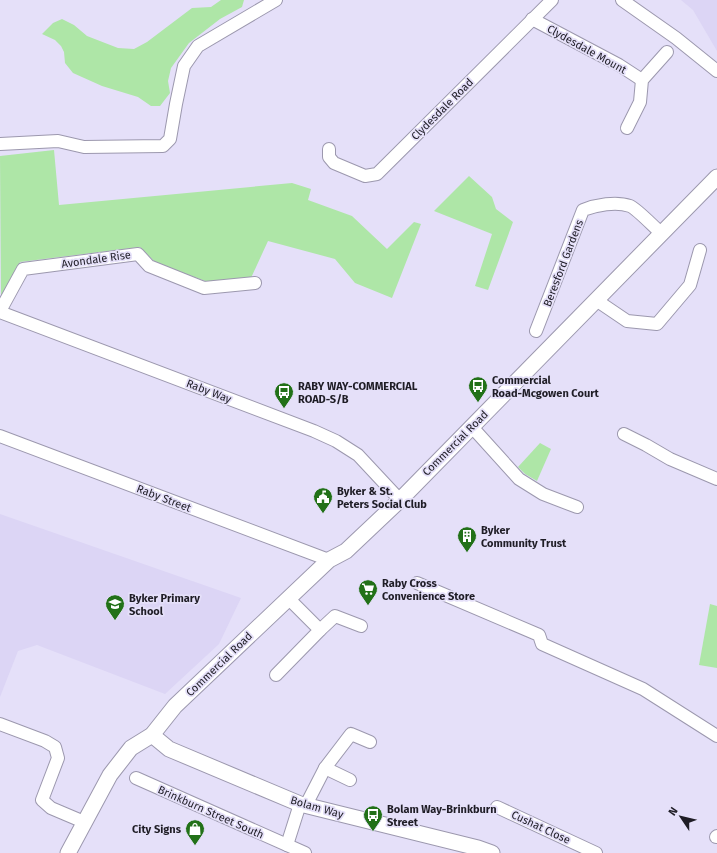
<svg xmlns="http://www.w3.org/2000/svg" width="717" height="853" font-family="'Fira Sans',sans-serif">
<rect width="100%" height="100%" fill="#e5e0f9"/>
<!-- built -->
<g fill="#dcd5f5">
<path d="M681,0H717V51L693,10Z"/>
<path d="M0,514L241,598L219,644L165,694L37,645L18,651L0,697Z"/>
</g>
<!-- green -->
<g fill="#aee6a7">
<path d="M221,0H244L242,7L220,19L189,43L171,68L168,81L170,93L160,106H151L138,97L102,86L73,73L65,63L64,52L61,46L55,40L42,34L53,23L62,19L74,25L87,36L118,48L134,49L147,42L192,8L211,7Z"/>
<path d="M54,150L59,205L292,183L311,189L308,200L352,216L387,249L414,222L421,224L392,298L355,283L335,259L268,241L251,278L208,282L156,263L140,247L20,262L1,302L0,156Z"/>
<path d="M469,176L492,197L496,209L513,222L488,290L475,286L492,234L434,211Z"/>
<path d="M540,443L551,449L537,481L525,474L518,467Z"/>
<path d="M710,604L717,606V668L699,665Z"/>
</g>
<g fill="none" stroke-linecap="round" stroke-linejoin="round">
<defs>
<g id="minor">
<path d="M622,0L676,38L717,71"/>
<path d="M532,19L619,65L642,80"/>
<path d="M627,128L640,102L642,80L667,52"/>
<path d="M0,144L58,141L84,147L163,146L170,139L176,104L184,66L198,46L276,0"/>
<path d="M329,149V157L334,163L365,176L377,174L552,0"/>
<path d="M596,300L627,321L657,324L690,285L700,250"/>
<path d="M0,311L23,269L138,254L149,266L204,288L255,283"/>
<path d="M0,312L314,431L336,441L358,455L400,500"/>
<path d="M536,331L583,210C596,205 616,201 630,206C636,208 655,228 661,233"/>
<path d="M472,427L519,479L543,494L577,507"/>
<path d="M624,434L646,445L670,459L717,479"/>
<path d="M0,436L329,560"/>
<path d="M417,583L539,635L542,644L643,689L717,736"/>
<path d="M320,630L335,616L361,626"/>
<path d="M276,675L320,630L288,598"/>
<path d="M0,724L45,741L55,747L58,758L42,800L51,808L84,822"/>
<path d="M325,768L350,780"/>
<path d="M136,778L305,853"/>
<path d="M306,805L325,768L351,734L370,742"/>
<path d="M497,807L596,853"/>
<path d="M716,837L717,836"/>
<path d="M287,845L300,804"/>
</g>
<g id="tertiary">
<path d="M152,735L169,749L300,804L478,848L492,853"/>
<path d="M68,853L110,775L131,748L152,735L175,706L329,560L346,551L400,500L717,177"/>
</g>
</defs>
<!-- minor casing -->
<use href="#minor" stroke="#9c98ae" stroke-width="14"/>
<!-- tertiary casing -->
<use href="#tertiary" stroke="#9c98ae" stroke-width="17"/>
<!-- minor -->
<use href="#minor" stroke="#fff" stroke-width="12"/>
<!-- tertiary -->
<use href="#tertiary" stroke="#fff" stroke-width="15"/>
</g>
<!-- icons -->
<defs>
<symbol id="bus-pin" viewBox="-11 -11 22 30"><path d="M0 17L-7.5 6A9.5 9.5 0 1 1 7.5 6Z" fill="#227118" stroke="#e5e0f9"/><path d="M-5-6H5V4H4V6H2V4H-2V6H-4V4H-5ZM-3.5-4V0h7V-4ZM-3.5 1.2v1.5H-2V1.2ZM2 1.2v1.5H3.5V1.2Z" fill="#fff"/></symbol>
<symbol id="civic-pin" viewBox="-11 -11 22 30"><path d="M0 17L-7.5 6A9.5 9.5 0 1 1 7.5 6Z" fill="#227118" stroke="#e5e0f9"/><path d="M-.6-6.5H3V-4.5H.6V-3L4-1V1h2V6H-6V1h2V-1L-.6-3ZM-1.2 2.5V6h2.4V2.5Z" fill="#fff"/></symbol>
<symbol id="building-pin" viewBox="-11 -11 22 30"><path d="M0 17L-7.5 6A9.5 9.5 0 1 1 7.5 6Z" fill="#227118" stroke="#e5e0f9"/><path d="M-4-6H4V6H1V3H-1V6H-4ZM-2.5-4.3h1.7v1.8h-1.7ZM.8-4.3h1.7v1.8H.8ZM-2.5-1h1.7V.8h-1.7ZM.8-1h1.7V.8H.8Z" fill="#fff"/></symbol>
<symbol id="supermarket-pin" viewBox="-11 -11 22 30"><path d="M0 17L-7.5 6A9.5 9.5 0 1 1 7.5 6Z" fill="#227118" stroke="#e5e0f9"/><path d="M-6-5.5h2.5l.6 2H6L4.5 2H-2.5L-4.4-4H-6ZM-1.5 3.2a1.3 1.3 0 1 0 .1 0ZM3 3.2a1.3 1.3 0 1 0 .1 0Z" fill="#fff"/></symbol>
<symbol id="school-pin" viewBox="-11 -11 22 30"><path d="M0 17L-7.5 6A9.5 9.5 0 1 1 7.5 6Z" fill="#227118" stroke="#e5e0f9"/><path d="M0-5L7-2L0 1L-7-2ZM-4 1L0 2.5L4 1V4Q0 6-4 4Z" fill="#fff"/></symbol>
<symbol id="shop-pin" viewBox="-11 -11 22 30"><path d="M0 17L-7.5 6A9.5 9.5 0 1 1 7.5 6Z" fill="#227118" stroke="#e5e0f9"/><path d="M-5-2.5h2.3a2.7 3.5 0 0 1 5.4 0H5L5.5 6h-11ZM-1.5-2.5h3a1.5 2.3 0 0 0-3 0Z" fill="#fff"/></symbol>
</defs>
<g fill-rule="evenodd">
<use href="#bus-pin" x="467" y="375" width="22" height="30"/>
<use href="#bus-pin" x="273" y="381" width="22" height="30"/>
<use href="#civic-pin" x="312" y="486" width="22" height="30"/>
<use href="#building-pin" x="456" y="525" width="22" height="30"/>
<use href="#supermarket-pin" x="357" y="578" width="22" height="30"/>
<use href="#school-pin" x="104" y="593" width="22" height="30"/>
<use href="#bus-pin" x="362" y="804" width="22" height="30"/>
<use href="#shop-pin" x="184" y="818" width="22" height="30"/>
</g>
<g text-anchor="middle" stroke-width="3.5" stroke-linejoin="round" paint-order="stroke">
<!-- street labels -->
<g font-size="11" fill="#1f1d26" stroke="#e5e0f9">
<text transform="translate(587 49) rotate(29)" y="4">Clydesdale Mount</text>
<text transform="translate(442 109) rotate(-45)" y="4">Clydesdale Road</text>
<text transform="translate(96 259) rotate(-8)" y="4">Avondale Rise</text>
<text transform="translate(563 263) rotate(-69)" y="4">Beresford Gardens</text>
<text transform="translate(209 391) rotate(21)" y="4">Raby Way</text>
<text transform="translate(455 443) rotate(-45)" y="4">Commercial Road</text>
<text transform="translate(164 498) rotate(21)" y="4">Raby Street</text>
<text transform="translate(219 664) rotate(-44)" y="4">Commercial Road</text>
<text transform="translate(317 807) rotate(16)" y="4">Bolam Way</text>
<text transform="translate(211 812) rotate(24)" y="4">Brinkburn Street South</text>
<text transform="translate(541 827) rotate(25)" y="4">Cushat Close</text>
</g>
<!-- poi labels -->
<g font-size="11" font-weight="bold" fill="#1f1d26" stroke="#e5e0f9" text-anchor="start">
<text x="492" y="384">Commercial<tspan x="492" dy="13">Road-Mcgowen Court</tspan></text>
<text x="298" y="390">RABY WAY-COMMERCIAL<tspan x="298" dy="13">ROAD-S/B</tspan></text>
<text x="337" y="495">Byker &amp; St.<tspan x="337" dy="13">Peters Social Club</tspan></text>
<text x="481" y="534">Byker<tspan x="481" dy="13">Community Trust</tspan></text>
<text x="382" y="587">Raby Cross<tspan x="382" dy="13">Convenience Store</tspan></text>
<text x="129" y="602">Byker Primary<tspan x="129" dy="13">School</tspan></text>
<text x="387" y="813">Bolam Way-Brinkburn<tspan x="387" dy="13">Street</tspan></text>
<text x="181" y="833" text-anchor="end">City Signs</text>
</g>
</g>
<!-- north arrow -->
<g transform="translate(681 817) rotate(305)" stroke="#e5e0f9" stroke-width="3" paint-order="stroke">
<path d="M0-3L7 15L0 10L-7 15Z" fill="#1f1d26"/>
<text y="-6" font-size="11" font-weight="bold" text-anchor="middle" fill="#1f1d26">N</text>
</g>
</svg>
